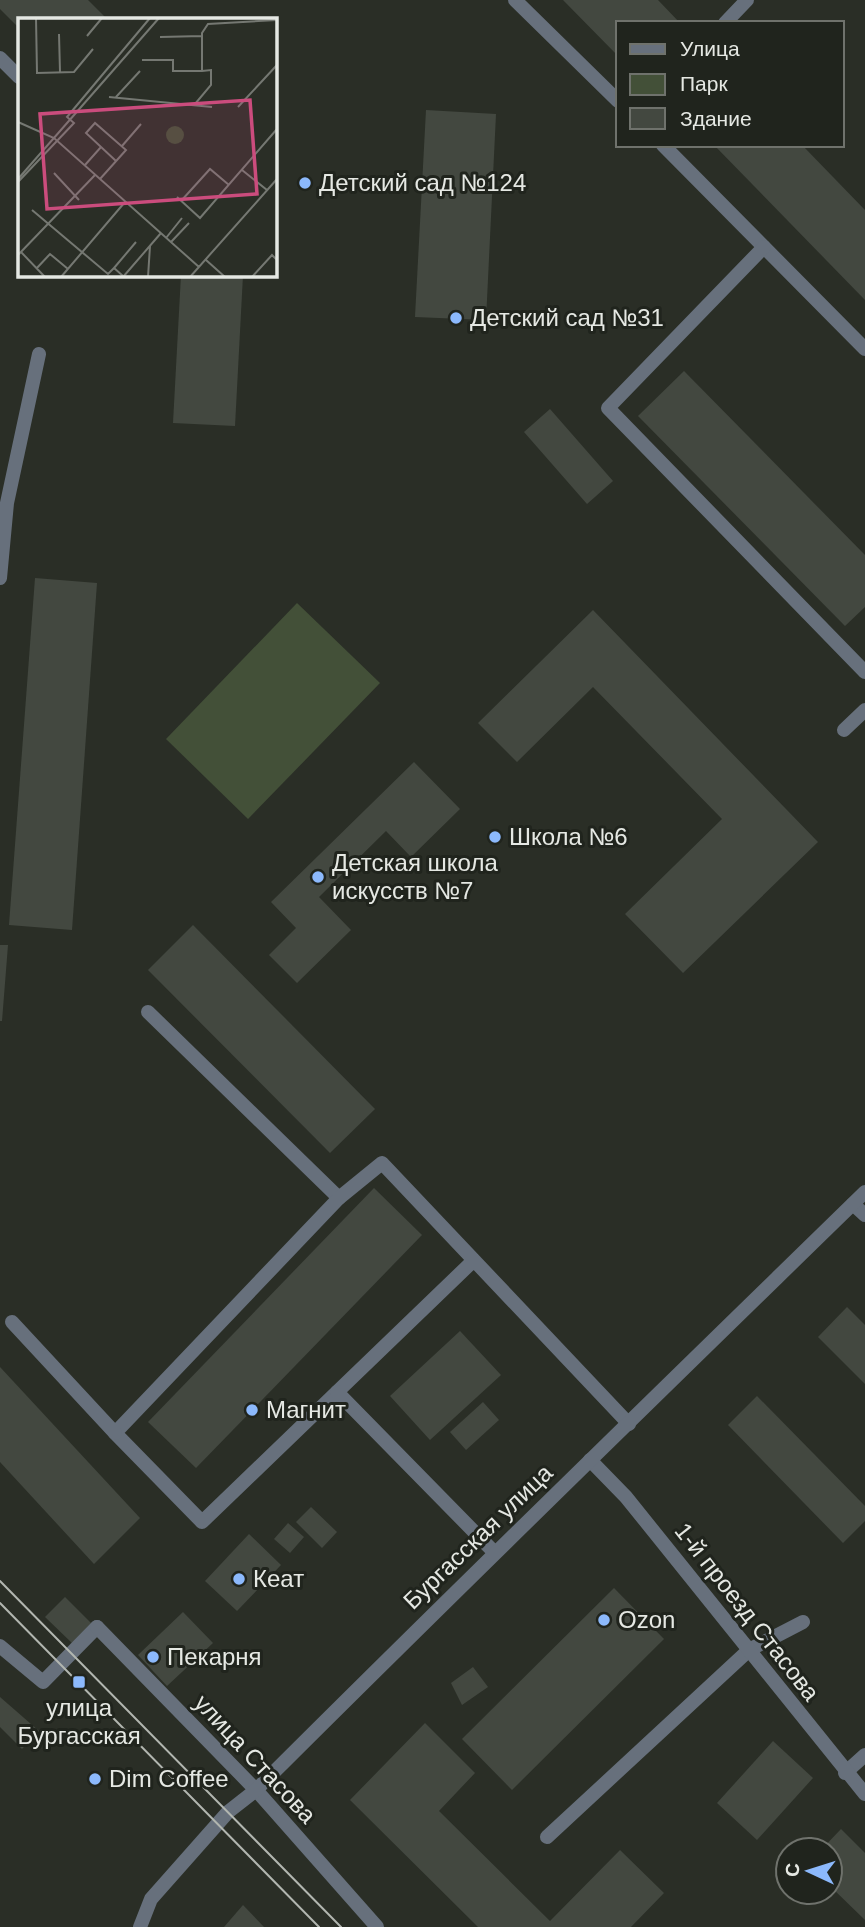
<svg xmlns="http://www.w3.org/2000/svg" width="865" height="1927" font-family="Arial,sans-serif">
<rect width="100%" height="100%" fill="#2a2e26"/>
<!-- green -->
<path fill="#435038" d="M297,603L380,683L248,819L166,739Z"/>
<!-- building -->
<g fill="#434840">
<path d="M0,0H88L107,19H19V28L0,9Z"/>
<path d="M563,0H658L680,23H618V56Z"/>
<path d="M426,110L496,114L486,320L415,317Z"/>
<path d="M714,145H802L865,210V300Z"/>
<path d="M181,275H243L235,426L173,423Z"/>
<path d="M684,371L865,555V607L845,626L638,416Z"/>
<path d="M550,409L613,481L587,504L524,432Z"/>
<path d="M35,578L97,583L72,930L9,925Z"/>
<path d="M593,610L818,842L683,973L625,914L722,819L593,687L517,762L478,723Z"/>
<path d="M414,762L460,809L411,857L386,831L319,897L351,930L297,983L269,955L296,928L271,902Z"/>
<path d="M193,925L375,1109L330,1153L148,970Z"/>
<path d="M0,945H8L2,1021H0Z"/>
<path d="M374,1188L422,1235L196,1468L148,1422Z"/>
<path d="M847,1307L865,1325V1384L818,1337Z"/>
<path d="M460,1331L501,1375L430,1440L390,1396Z"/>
<path d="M0,1367L140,1518L94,1564L0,1462Z"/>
<path d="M757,1396L865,1506V1521L843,1543L728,1425Z"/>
<path d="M483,1402L499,1420L466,1450L450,1432Z"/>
<path d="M311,1507L337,1532L322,1548L296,1522Z"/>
<path d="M288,1523L304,1537L290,1553L274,1539Z"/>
<path d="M249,1534L281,1565L237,1611L205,1581Z"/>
<path d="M614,1588L664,1639L512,1790L462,1739Z"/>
<path d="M65,1597L92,1624L73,1644L45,1617Z"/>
<path d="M183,1612L213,1643L167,1686L138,1655Z"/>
<path d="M473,1667L488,1687L462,1705L451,1683Z"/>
<path d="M0,1697L39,1731L22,1749L0,1727Z"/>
<path d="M425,1723L475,1773L439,1811L550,1921L620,1850L664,1893L631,1927H478L350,1800Z"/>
<path d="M773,1741L813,1778L757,1840L717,1803Z"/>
<path d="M841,1829L865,1853V1920L830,1886V1850H821Z"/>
<path d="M243,1905L264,1927H224Z"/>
</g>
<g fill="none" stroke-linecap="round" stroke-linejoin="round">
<!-- service -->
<g stroke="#67707c" stroke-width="14">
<path d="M515,0L618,101"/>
<path d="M725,23L747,0"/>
<path d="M0,58L19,77"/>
<path d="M663,145L865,349"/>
<path d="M764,247L608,408L865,672"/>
<path d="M0,578L7,503L39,354"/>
<path d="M844,730L865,710"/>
<path d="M148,1012L339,1198"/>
<path d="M853,1204L865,1215"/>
<path d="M473,1261L202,1522L115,1433L339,1198L382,1163L629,1424"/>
<path d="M12,1322L115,1433"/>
<path d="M337,1392L494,1552"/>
<path d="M0,1646L43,1682L97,1627"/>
<path d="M845,1773L865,1755"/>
<path d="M547,1837L749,1650L803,1622"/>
</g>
<!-- minor -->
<g stroke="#67707c" stroke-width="14">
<path d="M590,1460L626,1497L865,1794"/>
<path d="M97,1627L256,1790L377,1927"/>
</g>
<!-- tertiary -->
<path stroke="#67707c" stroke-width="14" d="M140,1927L151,1899L228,1812L256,1790C457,1589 661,1391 865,1192"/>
<!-- tram -->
<g stroke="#b2b6b0" stroke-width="2">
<path d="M0,1581L341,1927"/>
<path d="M0,1603L319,1927"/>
</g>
</g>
<!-- markers -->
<g fill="#8cb9fc" stroke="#20241d" stroke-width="2.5">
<circle cx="305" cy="183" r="7"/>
<circle cx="456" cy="318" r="7"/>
<circle cx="495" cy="837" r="7"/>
<circle cx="318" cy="877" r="7"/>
<circle cx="252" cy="1410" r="7"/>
<circle cx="239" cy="1579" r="7"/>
<circle cx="604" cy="1620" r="7"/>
<circle cx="153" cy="1657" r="7"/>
<rect x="72" y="1675" width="14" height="14" rx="3.5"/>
<circle cx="95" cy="1779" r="7"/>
</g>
<g text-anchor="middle" stroke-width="6" stroke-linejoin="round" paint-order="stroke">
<!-- poi labels -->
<g font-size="24" fill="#e5e8e3" stroke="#20241d" text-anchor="start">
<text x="319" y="191">Детский сад №124</text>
<text x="470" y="326">Детский сад №31</text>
<text x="509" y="845">Школа №6</text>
<text x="332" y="871">Детская школа<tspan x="332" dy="28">искусств №7</tspan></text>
<text x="266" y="1418">Магнит</text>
<text x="253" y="1587">Кеат</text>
<text x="618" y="1628">Ozon</text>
<text x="167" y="1665">Пекарня</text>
<text x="79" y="1716" text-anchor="middle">улица<tspan x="79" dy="28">Бургасская</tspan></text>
<text x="109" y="1787">Dim Coffee</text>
</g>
<!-- street labels -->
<g font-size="24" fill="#e5e8e3" stroke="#20241d">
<text transform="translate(478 1537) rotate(-44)" y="8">Бургасская улица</text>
<text transform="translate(747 1612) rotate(52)" y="8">1-й проезд Стасова</text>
<text transform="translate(255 1759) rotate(47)" y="8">улица Стасова</text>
</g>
</g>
<!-- overview -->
<g transform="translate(18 18)">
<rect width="259" height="259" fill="#2a2e26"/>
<path d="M148 117a9 9 0 1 1 18 0a9 9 0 1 1-18 0Z" fill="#435038"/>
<path fill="none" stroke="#757872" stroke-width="2" d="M18,0L19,55L56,54L75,31M41,16L42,54M69,18L84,0M142,19L184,18M124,42H155V53H184V15L190,6L259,2M91,79L194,89M98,79L122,53M177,86L193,67V52L184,53M220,89L259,47M0,104L36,120L181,249M104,128L123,106M67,147L83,129M224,152L249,172M36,155L61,182M0,161L141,0M82,161L108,132L77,105L68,115L98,143M0,164L56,105L49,99L132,0M159,179L182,200L259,111M163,183L192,151L211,167M14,192L90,256L96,250M148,220L164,200M153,224L171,205M3,234L27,259M0,237L77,157M188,242L207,259M18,251L32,236L50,251M105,258L96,250L118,224M43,259L107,184M105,259L143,215M130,259L132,228M172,259L259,161M234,259L254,237L259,242"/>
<path fill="#cb4c7d" fill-opacity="0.15" stroke="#cb4c7d" stroke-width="3.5" d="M232,82L239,176L29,191L22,96Z"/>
<rect width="259" height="259" fill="none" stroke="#e5e8e3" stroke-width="3.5"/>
</g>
<!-- legend -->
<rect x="616" y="21" width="228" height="126" fill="#20241d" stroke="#6f726c" stroke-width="2"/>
<rect x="630" y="44" width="35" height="10" fill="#67707c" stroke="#6f726c" stroke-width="2"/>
<text x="680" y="56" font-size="21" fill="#e5e8e3">Улица</text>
<rect x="630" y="74" width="35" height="21" fill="#435038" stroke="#6f726c" stroke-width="2"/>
<text x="680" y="91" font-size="21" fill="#e5e8e3">Парк</text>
<rect x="630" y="108" width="35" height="21" fill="#434840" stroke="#6f726c" stroke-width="2"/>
<text x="680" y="126" font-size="21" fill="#e5e8e3">Здание</text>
<!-- north arrow -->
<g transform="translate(809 1871) rotate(274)"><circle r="33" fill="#20241d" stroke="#6f726c" stroke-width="2"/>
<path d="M0-5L12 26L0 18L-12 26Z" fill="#8cb9fc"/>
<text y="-10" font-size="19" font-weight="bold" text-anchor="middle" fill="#e5e8e3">С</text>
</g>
</svg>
